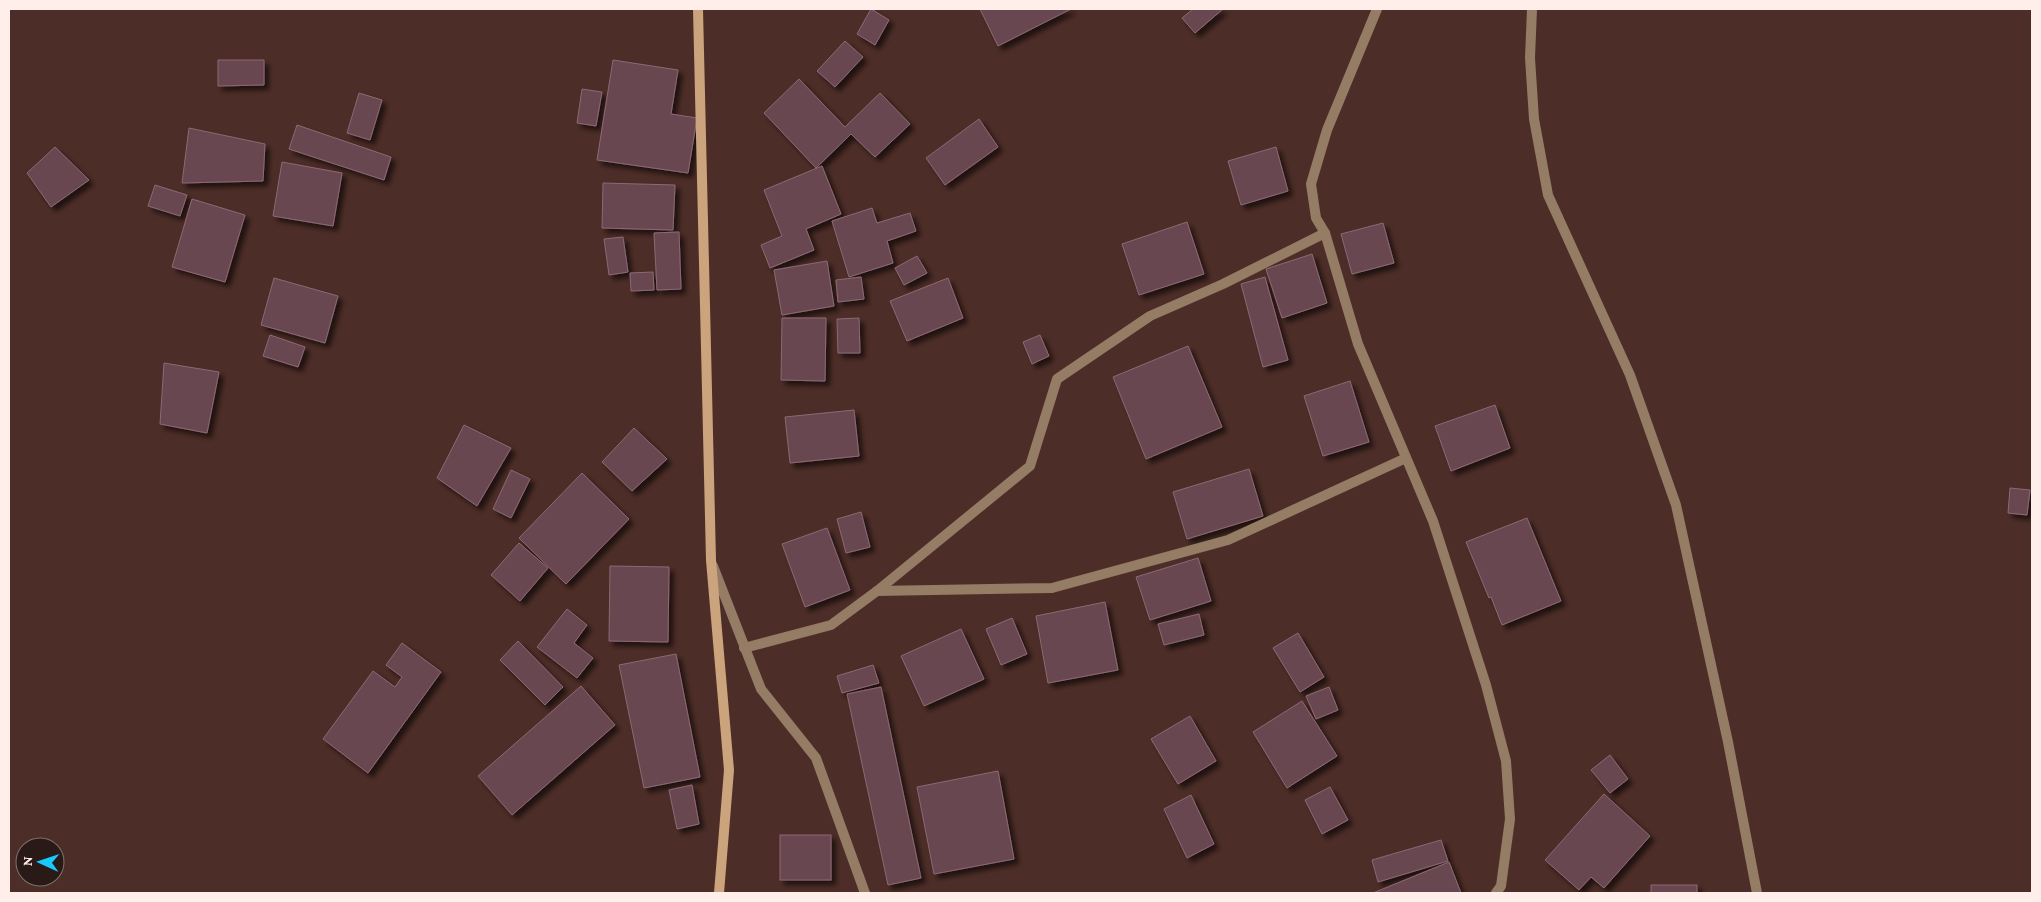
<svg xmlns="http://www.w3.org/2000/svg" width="2041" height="902" font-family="'Crimson Pro',serif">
<defs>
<filter id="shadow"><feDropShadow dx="4.5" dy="4.5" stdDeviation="2.5" flood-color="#0009"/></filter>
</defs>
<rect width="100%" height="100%" fill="#4d2d27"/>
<!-- building -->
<g fill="#684651" stroke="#8d6974" filter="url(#shadow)">
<path d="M871,9L889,20L875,45L857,34Z"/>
<path d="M980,9H1071L998,46Z"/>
<path d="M1193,9H1223L1195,33L1182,18Z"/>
<path d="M845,41L863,57L835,87L817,71Z"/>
<path d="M218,60H264V85L218,86Z"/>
<path d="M613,60L678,70L671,114L697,118L688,173L597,160Z"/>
<path d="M799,79L845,127L880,93L910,124L875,157L851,134L816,168L764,113Z"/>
<path d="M582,89L602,92L596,126L577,123Z"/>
<path d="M359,93L382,100L370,140L347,133Z"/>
<path d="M979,119L998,147L945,185L926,158Z"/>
<path d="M297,125L391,157L384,180L289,149Z"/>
<path d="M189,128L265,144L263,181L182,183Z"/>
<path d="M55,147L89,180L51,207L27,173Z"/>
<path d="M1276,147L1288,191L1241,205L1228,161Z"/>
<path d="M282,162L342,173L333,226L273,216Z"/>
<path d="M822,166L841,214L806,229L814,250L770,268L761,245L782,236L764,190Z"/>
<path d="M603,183L675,185L673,230L602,228Z"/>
<path d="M155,185L187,195L180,216L148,206Z"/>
<path d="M192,199L245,215L225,282L172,267Z"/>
<path d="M872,208L877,223L910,213L916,231L887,241L893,263L849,277L832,221Z"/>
<path d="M1187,222L1204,274L1139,295L1122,244Z"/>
<path d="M1383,223L1394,263L1352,274L1341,234Z"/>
<path d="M679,232L681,289L657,290L654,233Z"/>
<path d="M623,237L628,272L609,275L604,239Z"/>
<path d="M1312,254L1327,303L1282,318L1266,269Z"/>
<path d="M917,256L927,273L904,285L895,268Z"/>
<path d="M827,261L834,306L782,315L774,270Z"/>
<path d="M653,272L654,290L631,291L630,273Z"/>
<path d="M861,277L864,299L838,302L836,280Z"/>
<path d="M1265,277L1288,360L1263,367L1241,284Z"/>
<path d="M274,278L338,296L325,343L261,325Z"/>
<path d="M948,278L963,318L907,341L890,301Z"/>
<path d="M782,318H826L825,381L781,380Z"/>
<path d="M859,318L860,353H838L837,319Z"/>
<path d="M270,335L305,347L298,367L263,356Z"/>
<path d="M1040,335L1049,356L1032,364L1023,342Z"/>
<path d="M1188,346L1222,427L1146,459L1113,377Z"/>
<path d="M164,363L219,372L207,433L160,424Z"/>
<path d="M1350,381L1369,442L1323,456L1304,396Z"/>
<path d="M1495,405L1510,448L1451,471L1435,426Z"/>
<path d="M854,410L859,456L790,463L785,417Z"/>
<path d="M464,425L511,448L477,506L437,478Z"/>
<path d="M634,428L667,459L632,491L602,462Z"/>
<path d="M1249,469L1263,516L1187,539L1173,492Z"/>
<path d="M511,470L530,479L511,518L493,509Z"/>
<path d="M582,473L629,519L566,584L519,538Z"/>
<path d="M2010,488L2030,490L2027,515L2008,513Z"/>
<path d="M861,512L870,547L846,553L837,519Z"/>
<path d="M1527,518L1561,601L1502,625L1491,597L1489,598L1466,542Z"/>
<path d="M827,528L850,590L805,607L782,544Z"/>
<path d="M519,543L548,568L520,601L491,575Z"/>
<path d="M1198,558L1211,601L1150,620L1136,577Z"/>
<path d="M610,566L669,567L668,642L609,641Z"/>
<path d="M1105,602L1118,670L1048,683L1036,616Z"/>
<path d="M567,609L587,625L574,643L593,658L577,678L537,647Z"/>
<path d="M1199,614L1204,635L1164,645L1158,624Z"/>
<path d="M1012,618L1027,654L1001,665L986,629Z"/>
<path d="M961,629L984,679L924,706L901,656Z"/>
<path d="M1298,633L1324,677L1300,692L1273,648Z"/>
<path d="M518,641L563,687L545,705L500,660Z"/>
<path d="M402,643L441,672L368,773L323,739L373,671L395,687L402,677L386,665Z"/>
<path d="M676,654L700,777L644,788L619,665Z"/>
<path d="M873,665L879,683L842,693L837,676Z"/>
<path d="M581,686L615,725L512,815L478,776Z"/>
<path d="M881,687L921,878L888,885L847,694Z"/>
<path d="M1329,687L1338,710L1316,719L1306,696Z"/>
<path d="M1302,701L1337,756L1287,788L1253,732Z"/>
<path d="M1190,716L1216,761L1178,784L1151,739Z"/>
<path d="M1610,755L1628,779L1610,793L1591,770Z"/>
<path d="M998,771L1014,859L934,874L917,787Z"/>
<path d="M692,785L699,824L677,829L669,790Z"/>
<path d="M1330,787L1348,820L1322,834L1305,800Z"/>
<path d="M1604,794L1650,836L1604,888L1591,877L1579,890L1545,860Z"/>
<path d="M1191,795L1214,844L1187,858L1164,809Z"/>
<rect x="780" y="835" width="51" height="45"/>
<path d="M1441,840L1448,861L1378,882L1372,860Z"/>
<path d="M1449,862L1461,893H1373Z"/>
<rect x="1651" y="885" width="46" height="8"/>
</g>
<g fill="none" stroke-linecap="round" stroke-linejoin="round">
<!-- street -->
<g stroke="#957c64" stroke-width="10">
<path d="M1377,9L1327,130L1311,184L1316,218L1325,233L1358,344L1433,521L1486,685L1506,761L1510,819L1501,886L1496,893"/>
<path d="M1532,9L1530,58L1534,119L1548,195L1630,375L1676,505L1728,742L1757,893"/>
<path d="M713,566L761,689L816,758L865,893"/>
<path d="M877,591L1052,588L1228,540L1406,458"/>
<path d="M744,648L831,625L877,591L1030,466L1057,379L1150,316L1223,284L1325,233"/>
</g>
<!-- secondary -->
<path stroke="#cba37c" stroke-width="10" d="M698,9L711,560L729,770L719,893"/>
</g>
<!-- border -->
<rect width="2041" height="902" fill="none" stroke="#ffeeea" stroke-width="20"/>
<!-- north arrow -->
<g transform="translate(40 862) rotate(273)"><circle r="24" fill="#291a17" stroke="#7f6f6b"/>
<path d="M0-4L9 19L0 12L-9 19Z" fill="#17cafb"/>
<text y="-8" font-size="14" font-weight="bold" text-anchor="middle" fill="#ffeeea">N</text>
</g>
</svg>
